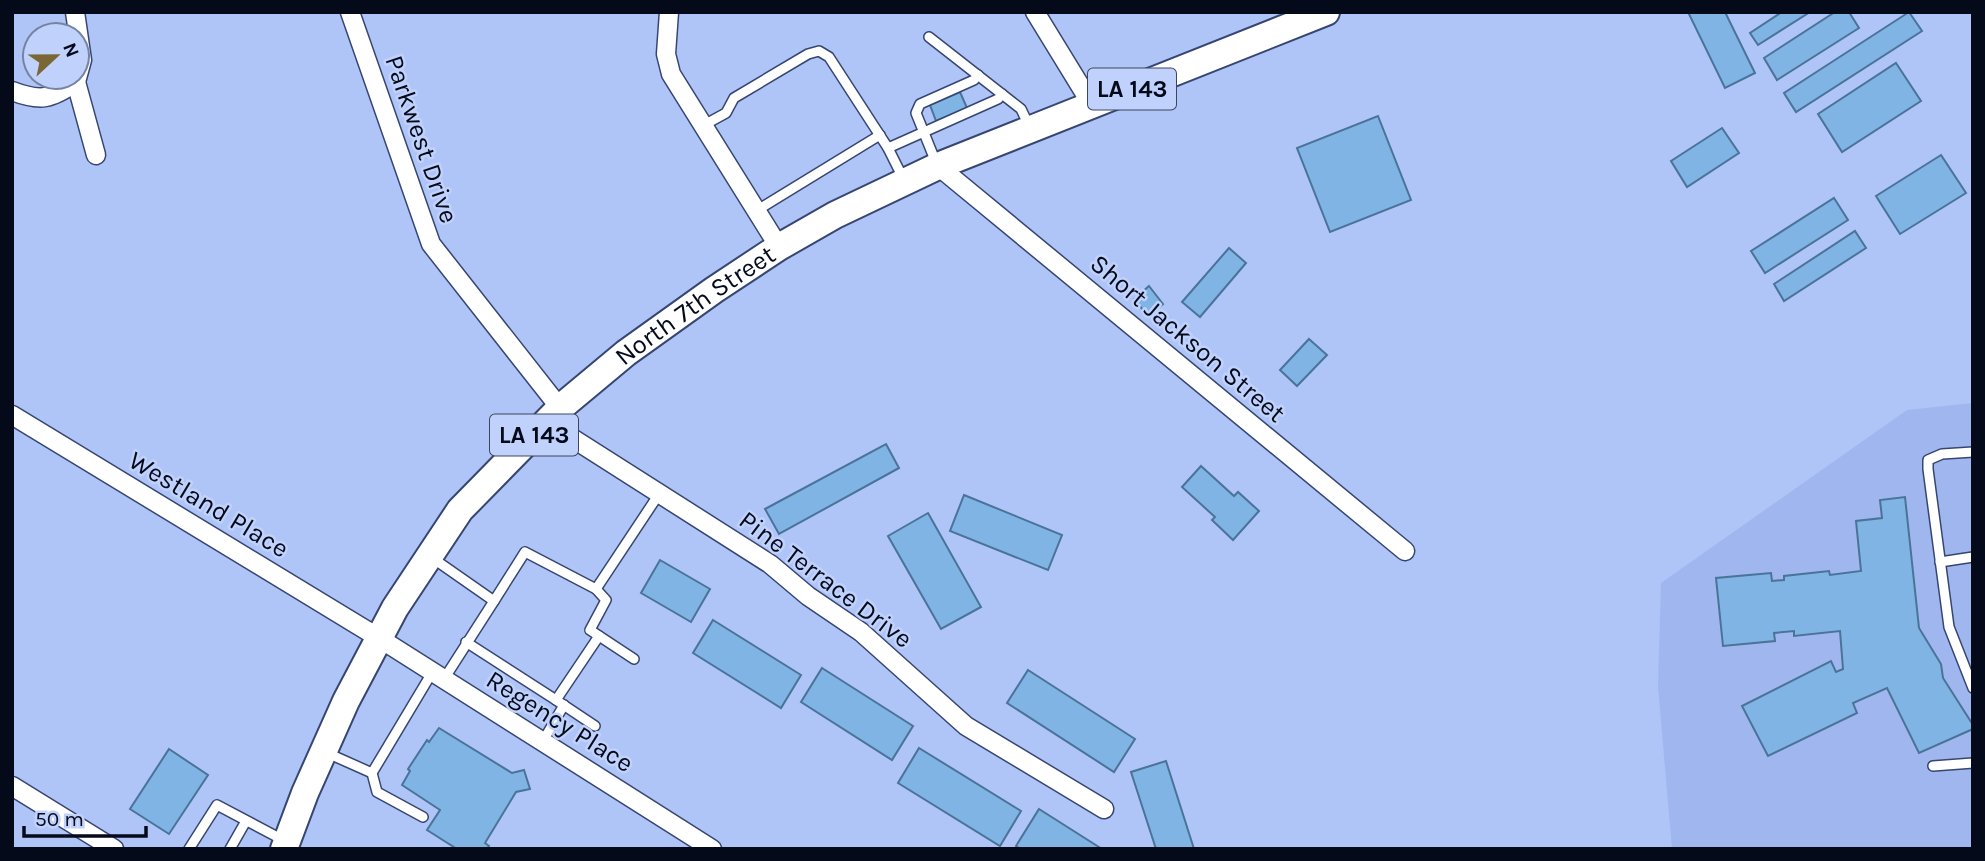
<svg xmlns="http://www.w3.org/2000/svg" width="1985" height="861" font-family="Karla,sans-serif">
<rect width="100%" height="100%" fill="#afc4f7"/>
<!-- built -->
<path fill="#a0b6ef" d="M1973,403V849H1672L1658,686L1661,583L1907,410Z"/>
<!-- building -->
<g fill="#80b4e5" stroke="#4a7399" stroke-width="2">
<path d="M1688,12H1725L1755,73L1725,88Z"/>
<path d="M1782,12H1810L1758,45L1750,33Z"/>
<path d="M1835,12H1849L1859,28L1777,80L1764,58Z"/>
<path d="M1909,12L1922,31L1796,112L1784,93Z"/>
<path d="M1896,63L1921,101L1842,152L1818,114Z"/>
<path d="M960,92L967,108L936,121L930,105Z"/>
<path d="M1378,116L1411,200L1330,232L1297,148Z"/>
<path d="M1722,128L1739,153L1687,187L1671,161Z"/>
<path d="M1941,155L1966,193L1900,234L1876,196Z"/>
<path d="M1834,198L1848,220L1765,273L1751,251Z"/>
<path d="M1855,231L1866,248L1784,301L1774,284Z"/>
<path d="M1229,248L1246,263L1200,317L1182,302Z"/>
<path d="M1149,286L1163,304L1148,316L1134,299Z"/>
<path d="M1309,339L1327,355L1297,386L1280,370Z"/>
<path d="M886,444L899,468L779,534L765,509Z"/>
<path d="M1201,466L1234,496L1238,492L1259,511L1233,540L1212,520L1215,517L1182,487Z"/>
<path d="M964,495L1062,535L1048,570L950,531Z"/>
<path d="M1905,497L1919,628L1941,664L1943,678L1973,725V729L1919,753L1887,688L1853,703L1857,713L1768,756L1742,706L1831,661L1836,672L1843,669L1840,631L1794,636V631L1774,633L1775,641L1723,646L1716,578L1771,573L1772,581L1784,580V576L1829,571L1830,575L1861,571L1856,521L1882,518L1880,500Z"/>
<path d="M928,513L981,607L941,629L888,536Z"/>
<path d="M660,560L710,589L691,622L641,593Z"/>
<path d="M713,620L801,675L781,708L693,653Z"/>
<path d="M822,668L913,726L892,760L801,702Z"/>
<path d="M1028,670L1135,739L1114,772L1007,703Z"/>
<path d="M439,728L512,773L524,770L530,789L516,792L485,843L489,846L487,849H457L427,830L440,810L402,785L410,771L408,769L427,740L429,742Z"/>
<path d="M919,748L1021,811L1000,846L898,783Z"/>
<path d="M169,749L208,775L169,834L130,809Z"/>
<path d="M1166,761L1194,849H1156L1131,772Z"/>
<path d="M1039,809L1102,849H1020L1016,846Z"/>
</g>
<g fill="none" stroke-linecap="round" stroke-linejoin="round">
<defs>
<g id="lane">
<path d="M929,37L1021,109L1030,128"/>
<path d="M704,125L726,113L734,98L808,54L819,51L829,57L888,148L904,180"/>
<path d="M888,148L998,99L1002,94"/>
<path d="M937,165L916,113L920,104L974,80L978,75"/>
<path d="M756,211L880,135"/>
<path d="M1973,452L1942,454L1928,460V469L1949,627L1973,688"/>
<path d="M431,557L494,601L525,552L596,589L659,494"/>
<path d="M1940,562L1973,557"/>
<path d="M596,589L606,600L590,630L634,659"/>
<path d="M466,642L556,700"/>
<path d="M444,679L494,601"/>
<path d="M595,726L556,700L599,636"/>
<path d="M543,741L564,705"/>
<path d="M325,752L372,773L377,792L423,817"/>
<path d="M1933,766L1973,763"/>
<path d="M372,773L433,671"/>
<path d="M189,849L217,805L285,841"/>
<path d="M230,849L246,821"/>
</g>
<g id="street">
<path d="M350,12L431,244L560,408"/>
<path d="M669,12L666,54L671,74L779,247"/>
<path d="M1035,12L1092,105"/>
<path d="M76,82L96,155"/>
<path d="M12,91C41,102 51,99 76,82L82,60L75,12"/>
<path d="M938,166L1405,551"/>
<path d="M12,415L379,638L712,849"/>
<path d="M547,422L770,564L808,596L861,632L966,726L1104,809"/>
<path d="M12,786L114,849"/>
</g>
<g id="primary">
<path id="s1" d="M284,849L305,793L346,701L395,608L460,510L560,408L626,353L714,290L779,247L835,215L938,166L1326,12"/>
</g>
</defs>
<!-- lane casing -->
<use href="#lane" stroke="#364671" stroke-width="12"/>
<!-- street casing -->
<use href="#street" stroke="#364671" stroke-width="21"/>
<!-- primary casing -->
<use href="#primary" stroke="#364671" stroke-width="30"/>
<!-- lane -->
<use href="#lane" stroke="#fff" stroke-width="9"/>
<!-- street -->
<use href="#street" stroke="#fff" stroke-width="18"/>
<!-- primary -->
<use href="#primary" stroke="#fff" stroke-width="26"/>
</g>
<g text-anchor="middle" stroke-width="5" stroke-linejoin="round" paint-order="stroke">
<!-- shield labels -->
<g fill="#c0d2fb" stroke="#3d465e" stroke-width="2">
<rect x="1088" y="68.5" width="88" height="41" rx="5"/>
<rect x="490" y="414.5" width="88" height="41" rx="5"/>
</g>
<g font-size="24" font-weight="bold" fill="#050a1b">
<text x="1132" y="97">LA 143</text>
<text x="534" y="443">LA 143</text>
</g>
<!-- street labels -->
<g font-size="26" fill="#050a1b" stroke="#c0d2fb">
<text transform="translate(422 139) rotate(71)" y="9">Parkwest Drive</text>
<text dy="9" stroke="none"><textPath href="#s1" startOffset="696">North 7th Street</textPath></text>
<text transform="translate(1188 338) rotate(40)" y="9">Short Jackson Street</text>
<text transform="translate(209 504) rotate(31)" y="9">Westland Place</text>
<text transform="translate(826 579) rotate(37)" y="9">Pine Terrace Drive</text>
<text transform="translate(560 721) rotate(32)" y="9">Regency Place</text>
</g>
</g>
<!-- border -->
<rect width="1985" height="861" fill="none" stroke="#050a1b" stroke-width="28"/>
<!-- north arrow -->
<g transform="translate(56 56) rotate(68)"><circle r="33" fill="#c0d2fb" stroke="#7582a1" stroke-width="2"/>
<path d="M0-5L12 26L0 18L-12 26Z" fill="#7b6736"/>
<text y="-10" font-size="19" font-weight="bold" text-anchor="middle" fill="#050a1b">N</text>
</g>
<!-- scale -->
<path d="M24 826v10h122v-10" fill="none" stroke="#050a1b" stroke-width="3.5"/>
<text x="35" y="826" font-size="21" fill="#050a1b" stroke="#c0d2fb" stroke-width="5" paint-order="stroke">50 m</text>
</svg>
